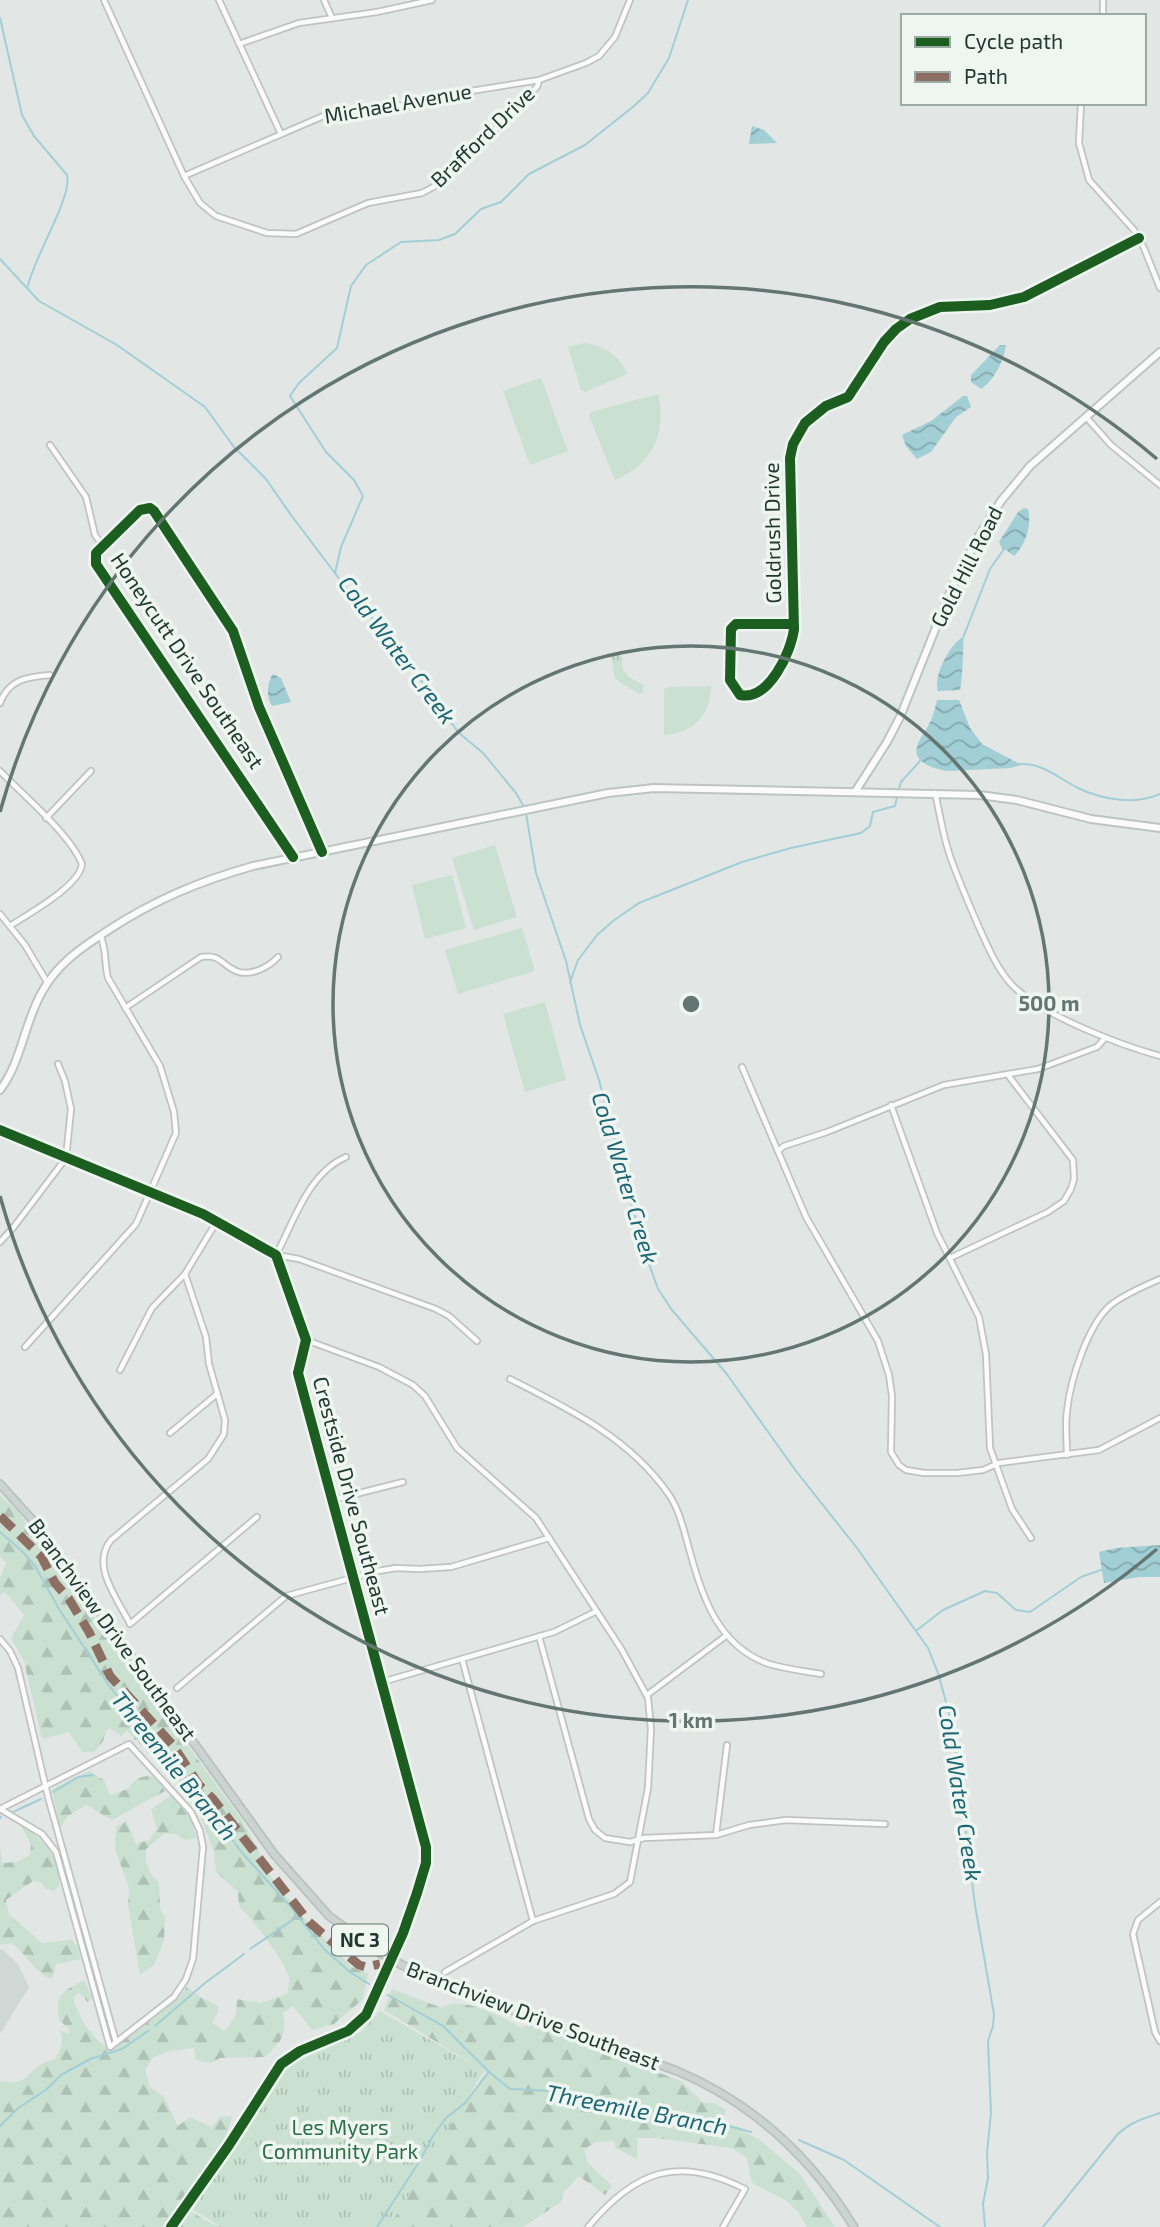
<svg xmlns="http://www.w3.org/2000/svg" width="1160" height="2227" font-family="'Exo 2',sans-serif">
<defs>
<pattern id="forest-firs" width="22" height="20" patternUnits="userSpaceOnUse" patternTransform="scale(1.75)"><rect width="22" height="20" fill="#cae0d1"/><path d="M5 1l3.5 6h-7zM16 11l3.5 6h-7z" fill="#adc1b4"/></pattern>
<pattern id="park-tufts" width="24" height="20" patternUnits="userSpaceOnUse" patternTransform="scale(1.75)"><rect width="24" height="20" fill="#cae0d1"/><path d="M3 7l-1-3M5 7V3M7 7l1-3M15 17l-1-3M17 17v-4M19 17l1-3" fill="none" stroke="#adc1b4"/></pattern>
<pattern id="water-waves" width="16" height="10" patternUnits="userSpaceOnUse" patternTransform="scale(1.75)"><rect width="16" height="10" fill="#a2ced5"/><path d="M0 5q4-4 8 0t8 0" fill="none" stroke="#84a8ad"/></pattern>
</defs>
<rect width="100%" height="100%" fill="#e2e7e5"/>
<!-- built -->
<path fill="#cfd8d4" d="M2,1949L18,1964L29,1987L0,2034V1950Z"/>
<!-- green -->
<g fill="#cae0d1">
<path d="M585,343C605,346 619,355 627,374L585,392L581,390L568,347Z"/>
<path d="M541,378L568,451L530,465L503,391Z"/>
<path d="M658,394C667,433 652,465 615,480L589,416L591,412Z"/>
<path d="M711,686C711,715 692,734 664,735V690L667,687Z"/>
<path d="M495,845L517,917L474,930L452,858Z"/>
<path d="M452,875L466,928L425,939L412,885Z"/>
<path d="M522,928L535,971L458,994L445,950Z"/>
<path d="M545,1002L566,1080L525,1092L503,1014Z"/>
</g>
<!-- forest -->
<g fill="url(#forest-firs)">
<path d="M0,1495L17,1511L239,1816L257,1847L265,1869L302,1916L352,1967L368,1974L363,1999L334,2024L312,2030L293,2006L283,2013C287,2037 281,2041 265,2057L220,2058L212,2063L196,2060L194,2048L170,2051L153,2057L145,2070L150,2087L164,2097L178,2126L190,2117L211,2127L220,2117L232,2116C228,2146 182,2200 162,2227H0V2081C34,2088 26,2064 54,2060C62,2049 64,2042 60,2030L68,2034L69,2030L59,2019C55,1992 63,1992 84,1980L93,1998L88,2002L79,1993L73,1997C79,2019 92,2040 112,2050L180,1997L187,1987L202,1998L218,2006V2012L212,2023L225,2031L236,2015L237,1999L261,2003L287,1994C288,1989 290,1982 289,1977C285,1962 252,1918 239,1906L238,1892L216,1872L214,1851L199,1812L161,1765L127,1731L121,1736L110,1728L106,1731L103,1741L94,1752H82L69,1732L42,1739L24,1661L11,1638L24,1615L5,1592L0,1595V1578L6,1563L0,1556Z"/>
<path d="M89,1771L104,1780L110,1795L128,1789C133,1779 143,1775 155,1776L165,1791L112,1820L86,1805L68,1816L60,1828L52,1789Z"/>
<path d="M172,1795L191,1820L197,1838L185,1840L176,1834L165,1833L146,1849V1861L150,1872L159,1883L160,1909L165,1917L164,1941L154,1965L140,1975L128,1905L129,1888L115,1849L116,1827L126,1821L136,1844L149,1840L157,1829L151,1809Z"/>
<path d="M20,1824C43,1840 61,1856 59,1886L54,1891L46,1889L41,1882L33,1881L6,1900L9,1914L42,1943L72,1940L78,1948L81,1959L56,1964L52,1979C37,1975 27,1955 12,1943L0,1945V1846L2,1863L17,1862L30,1855L31,1844Z"/>
<path d="M392,1989L442,2008C460,1994 505,2018 522,2028L529,2024L681,2081L703,2103H714L726,2110L723,2121L760,2140L800,2174L835,2227H807L798,2212L787,2201L752,2183L747,2158L732,2148L655,2138H637V2159L616,2148L614,2141L595,2142L584,2150L588,2163L612,2186L605,2195L579,2176L564,2192L561,2202L523,2227H379L486,2072L384,2010Z"/>
<path d="M190,2211L212,2224L223,2227H179Z"/>
</g>
<!-- park -->
<g fill="url(#park-tufts)">
<path d="M621,654L623,670L629,677L644,685L642,694L637,693L615,679L611,656Z"/>
<path d="M380,2011L484,2071L389,2227H222L190,2208L235,2144L283,2068L305,2054L361,2032Z"/>
</g>
<!-- water -->
<g fill="url(#water-waves)">
<path d="M752,126L764,130L777,143L749,144Z"/>
<path d="M1000,345H1006C1004,361 994,380 981,389L971,382V375Z"/>
<path d="M963,396H967L971,407L956,417L931,452L917,459L906,446L902,435L931,421Z"/>
<path d="M1024,508L1028,509C1032,524 1026,545 1014,556L1006,550L1003,551L999,542L1018,512Z"/>
<path d="M963,637C964,644 962,683 960,690L938,691C933,676 949,645 963,637Z"/>
<path d="M273,674L281,678L291,702L272,706C266,697 267,682 273,674Z"/>
<path d="M937,700H959L970,728L982,744L1022,765L1010,768L949,771C937,770 912,763 917,747C919,738 927,730 930,722C934,715 935,707 937,700Z"/>
<path d="M1160,1545V1577H1139L1104,1583L1099,1552L1116,1548Z"/>
</g>
<g fill="none" stroke-linecap="round" stroke-linejoin="round">
<!-- stream -->
<g stroke="#a2ced5" stroke-width="2">
<path d="M0,18L22,115L34,136L67,175C73,196 33,259 28,286"/>
<path d="M0,259L39,301L117,345L205,407L234,447L266,479L291,515L350,593L408,660L431,696L459,733L483,753L516,793L524,807"/>
<path d="M335,573L341,547L363,496L354,480L326,452L290,396L299,383L337,348L351,286L366,265L401,242L439,240L455,234L481,209L501,202L529,174L585,145L634,106L648,93L669,58L688,0"/>
<path d="M963,638L990,569L1004,549"/>
<path d="M1020,764C1044,763 1059,779 1080,789C1104,800 1136,805 1160,794"/>
<path d="M898,792L901,782L921,760"/>
<path d="M526,813L536,873L566,961L580,1025L599,1080L642,1244L658,1289L672,1310L726,1373L796,1471L857,1548L928,1648L938,1673L953,1727L975,1905L994,2014L993,2026L988,2041L991,2113L987,2153L988,2178L983,2204L985,2227"/>
<path d="M570,982L578,960L597,935L613,921L639,903L742,862L791,848L861,833L870,826L873,812L895,806L897,797"/>
<path d="M0,1532L22,1551L35,1566L59,1609L108,1684L152,1743L191,1787L244,1855L289,1905L324,1949L350,1972L369,1984"/>
<path d="M917,1630L943,1610L985,1591L997,1593L1016,1610L1030,1612L1081,1577L1101,1570"/>
<path d="M135,1739L141,1730"/>
<path d="M53,1792L78,1777L93,1775"/>
<path d="M13,1812L41,1799"/>
<path d="M0,1818L1,1817"/>
<path d="M250,1949L297,1917"/>
<path d="M388,1995L443,2026L489,2072L510,2089L551,2091L593,2102L707,2120L751,2132"/>
<path d="M155,2026L205,1983L244,1954"/>
<path d="M0,2126L17,2109L47,2089L61,2075L90,2059L122,2049L148,2031"/>
<path d="M799,2140L844,2160L940,2227"/>
<path d="M377,2227L419,2162L433,2136L446,2118L465,2103L488,2073"/>
<path d="M1043,2227L1117,2135C1130,2122 1143,2119 1160,2113"/>
</g>
<defs>
<g id="street">
<path d="M104,0L184,176L200,203L216,216L267,233L296,234L368,203L422,193L435,186L456,169L537,87L539,80"/>
<path d="M219,0L281,134"/>
<path d="M324,0L332,18"/>
<path d="M1103,16V0"/>
<path d="M239,44L299,23L377,12L432,0"/>
<path d="M1081,103L1079,143L1089,180L1134,230L1144,248L1160,288"/>
<path d="M184,176L328,114L402,105L471,91L539,80L586,63L599,56L615,37L630,0"/>
<path d="M1086,417L1111,445L1160,485"/>
<path d="M50,445L86,497L95,535L103,546"/>
<path d="M794,624H736L731,629L730,680L740,695C769,701 791,652 794,629L790,458L793,444L805,423L826,406L848,397L884,342L896,329L910,319L940,307L990,305L1024,297L1139,238"/>
<path d="M0,703C9,679 27,677 50,675"/>
<path d="M0,771C23,795 70,834 82,864C80,886 28,914 10,926"/>
<path d="M935,793C940,814 943,836 950,856C958,879 968,902 978,925C987,945 997,969 1012,985C1041,1015 1120,1045 1160,1056"/>
<path d="M46,818L91,771"/>
<path d="M293,857L96,564V553L140,510L150,508L154,511L233,631L259,707L322,852"/>
<path d="M0,914L25,945L47,982"/>
<path d="M125,1008L201,957C222,954 221,965 236,971C250,977 269,967 278,957"/>
<path d="M742,1067L806,1217L878,1341L889,1375L892,1396L891,1452L899,1465L906,1470L924,1473H957L983,1470L999,1463L1099,1450L1160,1418"/>
<path d="M891,1105L937,1233L979,1317L986,1354L990,1448L1012,1509L1031,1538"/>
<path d="M0,1130L203,1214L264,1247L276,1255L281,1264L306,1340L298,1373L426,1847L424,1875L391,1960"/>
<path d="M778,1151L784,1146L827,1132L944,1085L1038,1069L1097,1047L1105,1038"/>
<path d="M346,1157C308,1173 294,1222 276,1255L299,1259L436,1309L449,1316L477,1341"/>
<path d="M0,1242L13,1228L66,1158L71,1109L65,1081L58,1064"/>
<path d="M950,1258L1048,1212L1064,1201L1071,1189L1074,1179L1073,1160L1008,1075"/>
<path d="M185,1274L206,1337L209,1364L225,1420L224,1434L208,1459L111,1540C90,1566 118,1599 130,1624L257,1517"/>
<path d="M306,1340L379,1367L413,1385L425,1396L457,1448L536,1518L622,1650L648,1698L651,1729L648,1788L630,1882L614,1894L533,1921L445,1972"/>
<path d="M25,1347L136,1224L176,1133L174,1112L160,1066L108,978C104,963 107,949 100,935"/>
<path d="M120,1370L152,1308L185,1274L217,1221"/>
<path d="M510,1379C569,1409 628,1437 667,1492C680,1509 684,1532 690,1552C702,1597 719,1647 769,1664C786,1669 804,1671 821,1674"/>
<path d="M170,1433L217,1394"/>
<path d="M1067,1455C1067,1441 1065,1425 1067,1411C1070,1381 1088,1323 1112,1304C1127,1293 1144,1286 1160,1279"/>
<path d="M332,1500L403,1482"/>
<path d="M539,1636L589,1819L595,1830L605,1838L630,1842L644,1838L716,1835L749,1825L786,1820L885,1824"/>
<path d="M0,1639L10,1651L18,1668L48,1797L116,2042"/>
<path d="M462,1659L533,1921"/>
<path d="M382,1682L554,1632L595,1612"/>
<path d="M177,1688L286,1596L378,1571L396,1568L419,1569L451,1567L549,1538"/>
<path d="M647,1695L727,1635"/>
<path d="M0,1809L42,1834L56,1852L110,2047L174,1997L186,1979L193,1959L203,1847L200,1831L191,1812L129,1744L0,1809"/>
<path d="M716,1835L727,1745"/>
<path d="M1160,1902L1138,1920L1133,1934L1155,2032L1160,2041"/>
<path d="M588,2227C634,2172 677,2154 745,2189L723,2227"/>
</g>
<g id="secondary">
<path d="M855,792L887,742L900,717L953,585L977,539L1001,501L1030,466L1160,352"/>
<path d="M0,1090C22,1061 24,1023 42,992C57,964 81,948 107,931C154,900 200,881 253,866L608,793L654,788L979,795L1017,800L1091,819L1160,828"/>
<path d="M171,2227L229,2145L276,2070L293,2055L356,2026L371,2008L391,1960"/>
</g>
<path id="primary" d="M0,1484L36,1524L274,1854L329,1916L378,1952L428,1979L677,2071C753,2103 811,2157 854,2227"/>
</defs>
<!-- street casing -->
<use href="#street" stroke="#bfc4c2" stroke-width="8"/>
<!-- secondary casing -->
<use href="#secondary" stroke="#bdc5c2" stroke-width="10"/>
<!-- primary casing -->
<use href="#primary" stroke="#bbc3c1" stroke-width="10"/>
<!-- street -->
<use href="#street" stroke="#fbfbfb" stroke-width="4.5"/>
<!-- secondary -->
<use href="#secondary" stroke="#fbfbfb" stroke-width="6"/>
<!-- primary -->
<use href="#primary" stroke="#ccd4d1" stroke-width="6"/>
<!-- quiet -->
<path stroke="#8d6e63" stroke-width="9" stroke-dasharray="18 9" stroke-linecap="butt" d="M0,1516L41,1556L55,1583L69,1599L89,1632L110,1676L172,1744L199,1785L213,1799L309,1922L359,1965L366,1967L380,1964"/>
<defs>
<g id="cycleway">
<path d="M794,624H736L731,629L730,680L740,695C769,701 791,652 794,629L790,458L793,444L805,423L826,406L848,397L884,342L896,329L910,319L940,307L990,305L1024,297L1139,238"/>
<path d="M293,857L96,564V553L140,510L150,508L154,511L233,631L259,707L322,852"/>
<path d="M0,1130L203,1214L276,1255L306,1340L298,1373L426,1847V1863L417,1893L403,1933L366,2015L348,2031L300,2051L281,2064L229,2145L171,2227"/>
</g>
</defs>
<!-- cycleway casing -->
<use href="#cycleway" stroke="#eff6f2" stroke-width="15"/>
<!-- cycleway -->
<use href="#cycleway" stroke="#1b5e20" stroke-width="10"/>
</g>
<!-- distance rings -->
<g fill="none" stroke="#647671" stroke-width="3.5">
<circle cx="691" cy="1004" r="358"/>
<path d="M1157 1549A717 717 0 0 1 0 1196M0 812A717 717 0 0 1 1157 459"/>
</g>
<g text-anchor="middle" stroke-width="7" stroke-linejoin="round" paint-order="stroke">
<!-- shield labels -->
<rect fill="#eff6f2" stroke="#5e726c" stroke-width="2" x="332" y="1924.5" width="56" height="31" rx="5"/>
<g font-size="19" font-weight="bold" fill="#203932">
<text x="360" y="1947">NC 3</text>
</g>
<!-- street labels -->
<g font-size="21" fill="#203932" stroke="#eff6f2">
<text transform="translate(398 104) rotate(-10)" y="7">Michael Avenue</text>
<text transform="translate(483 137) rotate(-44)" y="7">Brafford Drive</text>
<text transform="translate(773 533) rotate(-91)" y="7">Goldrush Drive</text>
<text transform="translate(967 567) rotate(-63)" y="7">Gold Hill Road</text>
<text transform="translate(187 661) rotate(56)" y="7">Honeycutt Drive Southeast</text>
<text transform="translate(351 1496) rotate(75)" y="7">Crestside Drive Southeast</text>
<text transform="translate(112 1630) rotate(54)" y="7">Branchview Drive Southeast</text>
<text transform="translate(533 2016) rotate(21)" y="7">Branchview Drive Southeast</text>
</g>
<!-- park labels -->
<g font-size="21" fill="#2c6e45" stroke="#eff6f2">
<text x="340" y="2135">Les Myers<tspan x="340" dy="24">Community Park</tspan></text>
</g>
<!-- water labels -->
<g font-size="23" font-style="italic" fill="#1c6673" stroke="#eff6f2">
<text transform="translate(397 650) rotate(53)" y="8">Cold Water Creek</text>
<text transform="translate(625 1178) rotate(73)" y="8">Cold Water Creek</text>
<text transform="translate(174 1766) rotate(51)" y="8">Threemile Branch</text>
<text transform="translate(960 1793) rotate(81)" y="8">Cold Water Creek</text>
<text transform="translate(637 2110) rotate(11)" y="8">Threemile Branch</text>
</g>
</g>
<circle cx="691" cy="1004" r="10" fill="#647671" stroke="#eff6f2" stroke-width="3.5"/>
<g font-size="21" text-anchor="middle" font-weight="bold" fill="#647671" stroke="#eff6f2" stroke-width="7" stroke-linejoin="round" paint-order="stroke">
<text x="1049" y="1011">500 m</text>
<text x="691" y="1728">1 km</text>
</g>
<!-- legend -->
<rect x="901" y="14" width="245" height="91" fill="#eff6f2" stroke="#9caaa5" stroke-width="2"/>
<rect x="915" y="37" width="35" height="10" fill="#1b5e20" stroke="#9caaa5" stroke-width="2"/>
<text x="964" y="49" font-size="21" fill="#203932">Cycle path</text>
<rect x="915" y="72" width="35" height="10" fill="#8d6e63" stroke="#9caaa5" stroke-width="2"/>
<text x="964" y="84" font-size="21" fill="#203932">Path</text>
</svg>
